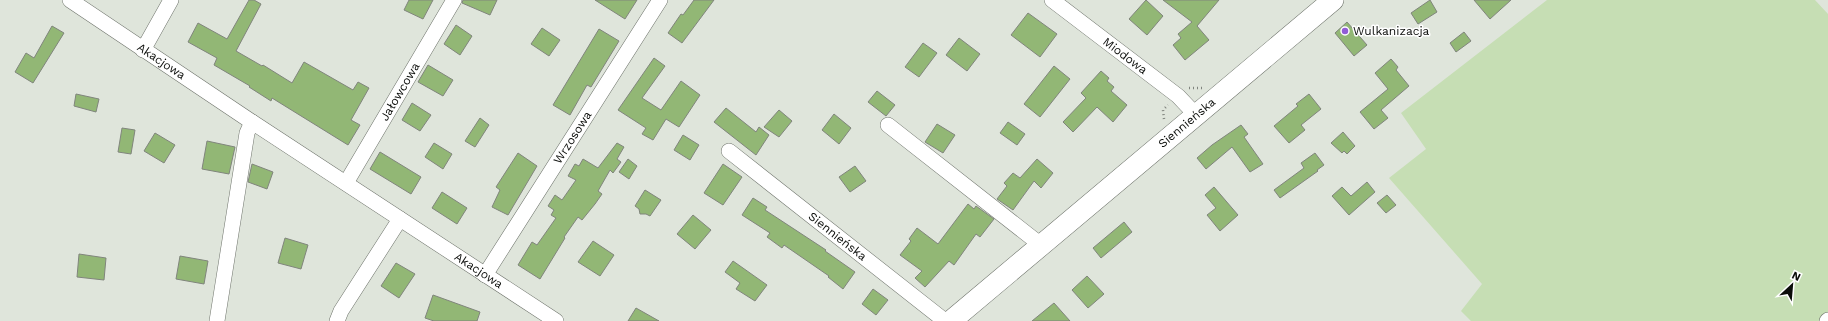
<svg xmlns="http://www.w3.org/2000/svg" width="1828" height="321" font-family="'Work Sans',sans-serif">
<rect width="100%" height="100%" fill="#dfe5db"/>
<!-- green -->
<path fill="#c6deb4" d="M1547,0H1815L1828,14V321H1471L1461,311L1482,284L1389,178L1426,149L1401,113Z"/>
<!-- building -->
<g fill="#92b775" stroke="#80857c">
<path d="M249,0H254L261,4L236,51L262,66L263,65L292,83L304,62L353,90L358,82L369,88L351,120L360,125L348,145L272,98L271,101L249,87L250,86L214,65L217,58L188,42L198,23L227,39Z"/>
<path d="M409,0H433L423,19L404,10Z"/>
<path d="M463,0H497L490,15L462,3Z"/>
<path d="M595,0H637L625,19Z"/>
<path d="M694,0H714L682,43L668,33L681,14L683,15Z"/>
<path d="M1146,0L1163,16L1147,35L1129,19Z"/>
<path d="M1163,0H1219L1197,26L1209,40L1185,60L1173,45L1181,38L1178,34L1192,22Z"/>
<path d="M1430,0L1437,12L1418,24L1411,13Z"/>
<path d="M1474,0H1511L1490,19Z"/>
<path d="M1028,13L1057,34L1040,57L1011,35Z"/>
<path d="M1347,22L1367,45L1354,56L1335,33Z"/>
<path d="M456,25L472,36L460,55L444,44Z"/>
<path d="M52,26L64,33L33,83L15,72L26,53L34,58Z"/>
<path d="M542,28L560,40L549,56L531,44Z"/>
<path d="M599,29L619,41L591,87L587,85L570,115L553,105Z"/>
<path d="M1464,32L1471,41L1456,52L1450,43Z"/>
<path d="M959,38L980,54L967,71L946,55Z"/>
<path d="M923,43L937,53L919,77L905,67Z"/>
<path d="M654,58L665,66L642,98L661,110L681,81L700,95L679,127L666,119L653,140L642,134L646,128L618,110Z"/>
<path d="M1391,59L1398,67L1396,70L1409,86L1381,110L1388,118L1374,129L1360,112L1388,89L1375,73Z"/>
<path d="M428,65L453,80L443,96L418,82Z"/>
<path d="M1054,66L1070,79L1040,117L1024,104Z"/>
<path d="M1101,71L1109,78L1107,81L1114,87L1111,91L1127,105L1113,122L1097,107L1073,132L1063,122L1086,98L1081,93Z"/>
<path d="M877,91L895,105L886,116L868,102Z"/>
<path d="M76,94L99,99L96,112L74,106Z"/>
<path d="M1309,94L1321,109L1301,125L1305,130L1289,143L1274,126L1298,106L1296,104Z"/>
<path d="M412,103L431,115L420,131L402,120Z"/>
<path d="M726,108L756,132L759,127L769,135L756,155L714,122Z"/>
<path d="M779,110L792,121L779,137L764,127Z"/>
<path d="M834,114L851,128L839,144L822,130Z"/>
<path d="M480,118L489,125L475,147L465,141Z"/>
<path d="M1008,122L1025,134L1017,145L1000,133Z"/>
<path d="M937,124L955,135L943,153L925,142Z"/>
<path d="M1241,125L1248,134L1244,137L1263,164L1250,172L1232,147L1206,169L1197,158L1212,145Z"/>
<path d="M122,128L135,130L131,154L118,152Z"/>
<path d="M1343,132L1355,146L1347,154L1344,151L1342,153L1331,143Z"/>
<path d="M155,133L175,145L164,163L144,151Z"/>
<path d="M683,135L699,145L690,160L674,150Z"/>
<path d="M207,141L235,147L229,174L202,169Z"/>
<path d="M434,143L452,154L443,169L425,157Z"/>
<path d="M617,143L624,147L617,159L621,162L613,173L610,170L598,191L602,194L595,204L582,220L578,217L564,237L565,238L540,279L518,265L532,242L537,245L556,218L551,215L554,210L548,206L555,195L562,200L576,180L568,176L575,164L579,166L583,159L598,168Z"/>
<path d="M380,152L421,177L411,194L370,169Z"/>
<path d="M518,153L537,166L508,215L492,207L500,190L496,187Z"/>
<path d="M1315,153L1324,165L1317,170L1318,171L1280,198L1274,190L1304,168L1301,163Z"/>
<path d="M628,159L637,166L629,179L619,172Z"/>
<path d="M1037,159L1053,173L1041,188L1034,181L1013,210L997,199L1007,186L1004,183L1013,173L1020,178Z"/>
<path d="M252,164L273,172L267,189L248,182Z"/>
<path d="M723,164L742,177L723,205L704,193Z"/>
<path d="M855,166L866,181L850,192L839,177Z"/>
<path d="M1367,182L1375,192L1349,215L1332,196L1342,187L1351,196Z"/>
<path d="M1214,187L1238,215L1220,231L1207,215L1216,208L1205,195Z"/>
<path d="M645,190L661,200L650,216L646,214H640L639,209L635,206Z"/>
<path d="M442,192L467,208L457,224L432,208Z"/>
<path d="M1387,195L1396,205L1386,213L1377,203Z"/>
<path d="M753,198L767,207L765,210L826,250L825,251L855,272L843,289L828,277L829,276L784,245L782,248L767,237L770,233L742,215Z"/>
<path d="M968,204L974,209L976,206L994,219L980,237L976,234L954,265L949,261L925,287L915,278L922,271L900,255L911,241L909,239L917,228L938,244Z"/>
<path d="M693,215L711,230L695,249L677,234Z"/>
<path d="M1124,222L1132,232L1101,258L1093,248Z"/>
<path d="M285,238L308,245L301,269L278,263Z"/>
<path d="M593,241L614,255L600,276L578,262Z"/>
<path d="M79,254L106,258L104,280L77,277Z"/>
<path d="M180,256L208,261L204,284L176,279Z"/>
<path d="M733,261L767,285L755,301L736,289L740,283L725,272Z"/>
<path d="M396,263L415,274L399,298L381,286Z"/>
<path d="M1087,276L1104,294L1088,308L1072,290Z"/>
<path d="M873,289L888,300L876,315L862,304Z"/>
<path d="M433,295L480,312L477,321H434L425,318Z"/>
<path d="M1054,303L1070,321H1032Z"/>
<path d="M636,308L659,321H628Z"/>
</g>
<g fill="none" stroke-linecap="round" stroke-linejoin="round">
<defs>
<g id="street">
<path id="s1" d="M70,0L252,122L556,321"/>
<path id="s2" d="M1052,0L1178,96L1195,114"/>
<path d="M143,50L171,0"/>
<path d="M888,125L1041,245"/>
<path id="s3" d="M729,151L945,321"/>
<path id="s4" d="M346,183L454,0"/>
<path id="s5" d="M485,275L660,0"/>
<path d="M217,321L247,133L252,122"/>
<path d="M337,321L341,311L400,219"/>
<path d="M1827,321L1828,320"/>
</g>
<g id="secondary">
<path id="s6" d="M951,321L1333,0"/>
</g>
</defs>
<!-- street casing -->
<use href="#street" stroke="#6e736b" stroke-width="16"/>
<!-- secondary casing -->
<use href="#secondary" stroke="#6e736b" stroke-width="22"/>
<!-- path -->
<g stroke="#80847e" stroke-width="2.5" stroke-dasharray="1 3" stroke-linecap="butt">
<path d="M1189,88H1202"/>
<path d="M1164,119L1163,110L1168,105"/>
</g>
<!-- street -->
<use href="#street" stroke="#fff" stroke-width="15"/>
<!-- secondary -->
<use href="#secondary" stroke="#fff" stroke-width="21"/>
</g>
<!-- markers -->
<circle fill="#915dd6" stroke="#fff" stroke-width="1.5" cx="1345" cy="31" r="4"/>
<g text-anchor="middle" stroke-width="3" stroke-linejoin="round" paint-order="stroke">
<!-- poi labels -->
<g font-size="12" fill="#0b0d0a" stroke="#fff" text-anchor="start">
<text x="1353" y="35">Wulkanizacja</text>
</g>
<!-- street labels -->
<g font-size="12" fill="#0b0d0a" stroke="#fff">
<text dy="4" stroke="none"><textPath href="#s2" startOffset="92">Miodowa</textPath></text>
<text dy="4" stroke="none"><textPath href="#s1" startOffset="110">Akacjowa</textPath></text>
<text dy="4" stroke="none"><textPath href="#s4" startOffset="106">Jałowcowa</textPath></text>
<text dy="4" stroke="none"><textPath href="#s6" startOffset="308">Siennieńska</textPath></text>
<text dy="4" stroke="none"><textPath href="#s5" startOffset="163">Wrzosowa</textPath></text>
<text dy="4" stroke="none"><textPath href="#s3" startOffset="138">Siennieńska</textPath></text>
<text dy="4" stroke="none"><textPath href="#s1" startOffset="490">Akacjowa</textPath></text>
</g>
</g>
<!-- north arrow -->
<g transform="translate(1792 285) rotate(26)" stroke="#ffffff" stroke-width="3" paint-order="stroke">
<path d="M0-3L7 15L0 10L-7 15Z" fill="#0b0d0a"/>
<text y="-6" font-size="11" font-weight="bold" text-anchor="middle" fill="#0b0d0a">N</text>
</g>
</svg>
